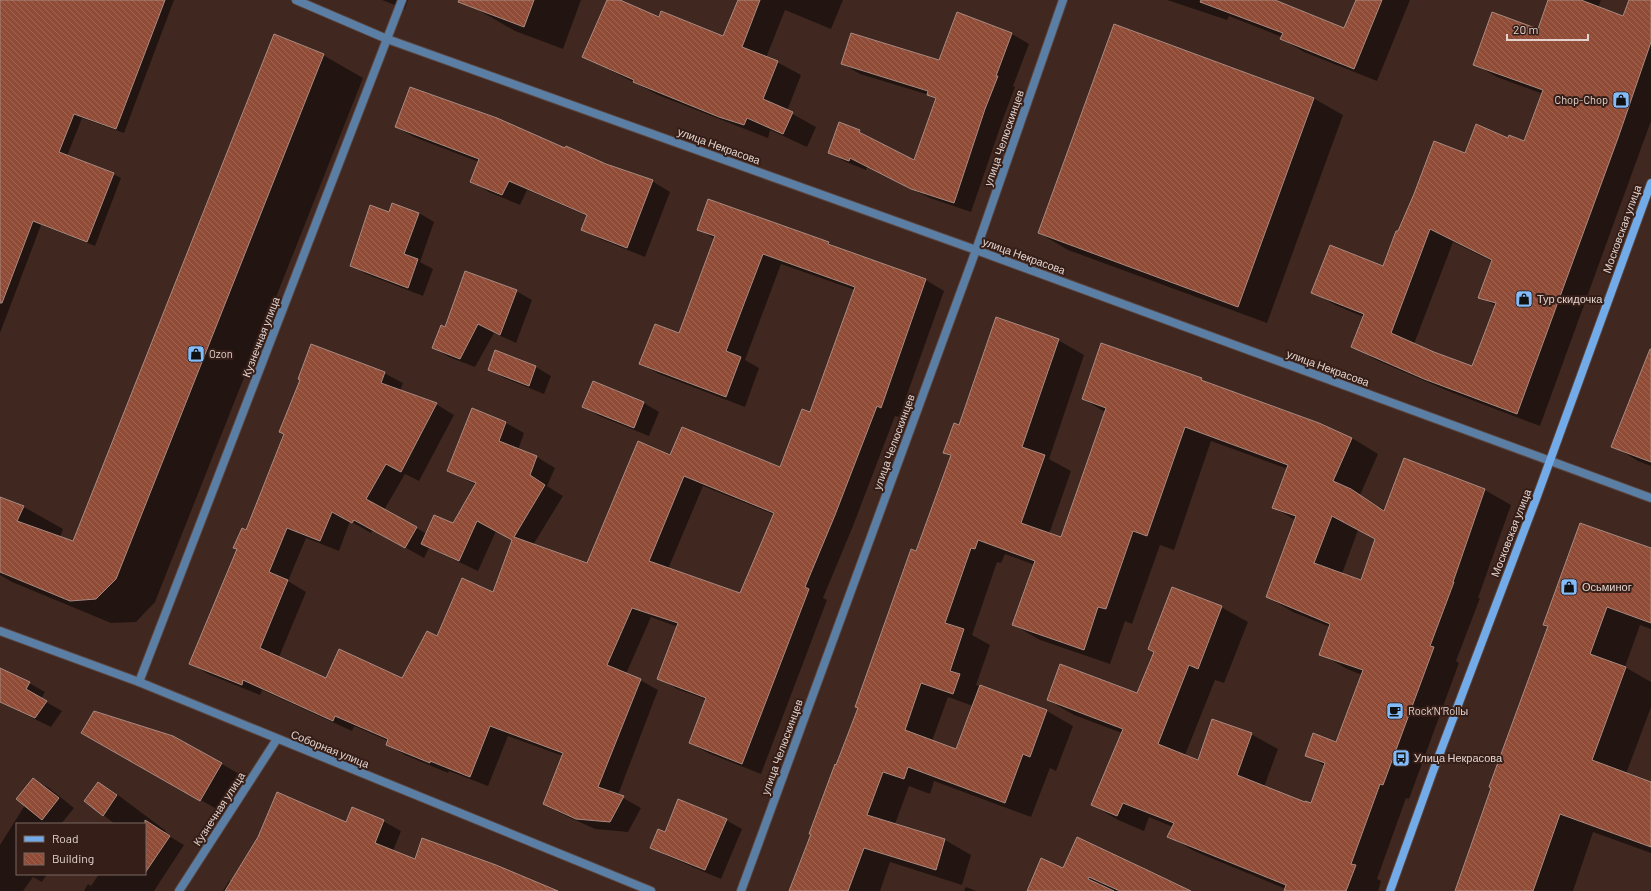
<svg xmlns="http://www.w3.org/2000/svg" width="1651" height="891" font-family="Barlow,sans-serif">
<defs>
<pattern id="building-back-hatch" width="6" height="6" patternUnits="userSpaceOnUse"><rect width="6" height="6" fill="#904c36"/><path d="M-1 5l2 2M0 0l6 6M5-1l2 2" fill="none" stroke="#9f6552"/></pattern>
</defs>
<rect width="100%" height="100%" fill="#402820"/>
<!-- shadow -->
<g fill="#0007" fill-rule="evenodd">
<path d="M0,0H174L124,133L82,118L67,156L113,174L121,178L95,246L41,225L0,333Z"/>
<path d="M382,0H408L405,9Z"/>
<path d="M478,0H581L563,49L515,31L475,8Z"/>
<path d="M608,0H618L659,18L724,37L739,0H843L831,29L785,10L766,58L777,62L801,75L787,111L816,127L807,147L770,130L768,138L658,95L583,56Z"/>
<path d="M1167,0H1271L1345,29L1357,0H1410L1377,81L1304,52L1282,39V37L1229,16L1227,20Z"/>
<path d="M1549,0H1601L1598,8L1623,17L1630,0H1651V121L1540,426L1448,391L1376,360L1353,346L1364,317L1335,305L1312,292L1383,267L1398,233L1465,154L1509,140L1525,142L1543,94L1497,77L1474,64L1539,30ZM1453,242L1493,262L1480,297L1496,306L1473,367L1414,344Z"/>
<path d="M958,14L1012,34L1029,44L1013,86L1015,87L1003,119L971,212L930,198L867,167L866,170L846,162L829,153L859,131L877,141L876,142L915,161L936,99L929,95L860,74L843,64L940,62Z"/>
<path d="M323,55L363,78L155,602L136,622L111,623L12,582L0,575V498L24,507L63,529L60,537L74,542Z"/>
<path d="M1313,98L1343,115L1267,323L1068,250L1039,233Z"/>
<path d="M396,127L606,165L652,181L670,192L645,257L600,239L582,229L587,216L527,190L520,205L489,192L471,181L479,162L414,137Z"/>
<path d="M709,200L829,243L840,249L926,280L944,291L899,417L895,416L853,526L823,598L827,600L761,774L708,753L690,743L707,700L677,689L659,678L678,627L651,617L626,674L640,680L658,690L618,795L641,808L628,832L595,829L562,814L544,804L563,756L508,736L488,786L449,771L448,773L405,755L387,744L388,741L354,726L352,731L262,690L260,695L208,674L190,663L246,531L384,373L403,383L400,391L436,404L454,415L419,481L405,474L384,510L427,534L454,525L476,485L449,471L473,410L506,423L524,433L518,450L537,457L555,468L547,486L563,496L533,545L587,565L670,456L781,468L811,414L855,290L781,264L745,360L759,368L745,407L659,374L641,364L679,335L715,239L699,229ZM703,486L775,515L741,594L668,569ZM350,521L371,533L373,529L424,558L429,548L478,571L496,531L513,540L494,594L437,637L402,680L326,679L279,657L306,592L288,581L306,538L339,551Z"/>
<path d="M392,204L419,213L434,222L420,262L433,269L423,296L366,274L351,265L389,213Z"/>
<path d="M516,291L532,300L516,343L494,333L475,367L449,357L433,348L445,328Z"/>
<path d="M1058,340L1084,355L1049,459L1071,471L1049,534L1062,538L1105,412L1083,399L1201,379L1212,385L1352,438L1378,454L1360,495L1385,510L1485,490L1511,505L1478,598H1480L1456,661L1459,663L1409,799L1406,798L1377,879L1381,881L1378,891H1285L1286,889L1194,851L1168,836L1173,827L1149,817L1144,831L1118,820L1092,805L1122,733L1074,715L1048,700L1138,694L1221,607L1248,622L1224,683L1215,680L1185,755L1199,761L1251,734L1278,749L1264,787L1305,803L1312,804L1325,766L1306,755L1337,743L1362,675L1347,669L1321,654L1330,627L1293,612L1267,597L1295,520L1273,507L1288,469L1211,441L1174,550L1160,545L1132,624L1125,621L1110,664L1040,640L1014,625L1035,565L1005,554L1001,563L997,562L972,635L990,645L976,685L1047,711L1073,726L1056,771L1050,768L1031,817L934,781L930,794L909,786L895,824L945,840L971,855L962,885L890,862L880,891H790L952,457L945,452L960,426ZM1358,530L1376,540L1361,581L1342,574ZM948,697L973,706L957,750L932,741Z"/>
<path d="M1651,348V466L1638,461L1613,446Z"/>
<path d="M496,351L536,367L551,376L544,394L504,378L489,369Z"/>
<path d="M593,383L644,403L659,412L649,436L599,416L584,407Z"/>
<path d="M1651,549V629L1640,625L1625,667L1651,682V707L1626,774L1651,783V853L1593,832L1573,891H1456L1549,627L1545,624Z"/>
<path d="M0,673L29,683L45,692L41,699L62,711L51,727L0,702Z"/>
<path d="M82,732L173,736L241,775L220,811Z"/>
<path d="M33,779L49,788L74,808L61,824H17V874H47L42,882L33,877L23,891H0V845L25,805Z"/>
<path d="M99,783L114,792L166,831L164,833L184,845L154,891H84L88,884L91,886L99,874H145V824H115L85,801Z"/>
<path d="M726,820L742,829L721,879L667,856L651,847L665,833Z"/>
<path d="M383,821L401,831L393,851L415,860L556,891H223L229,881L231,882L347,823Z"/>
<path d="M1064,869L1184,891H1028Z"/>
<path d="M966,887L976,891H964Z"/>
</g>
<!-- building -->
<g fill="url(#building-back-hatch)" stroke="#a88a81" fill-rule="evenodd">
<path d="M0,0H165L116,129L74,114L59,152L114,173L87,242L33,221L2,303H0Z"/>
<path d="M459,0H534L524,27L458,2Z"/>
<path d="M607,0H620L659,17L661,11L723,36L738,0H760L742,47L778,61L763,99L793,112L783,134L747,118L744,125L719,117L633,82L634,80L582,57Z"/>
<path d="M1201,0H1275L1344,28L1356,0H1382L1354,69L1280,39L1283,33L1200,2Z"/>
<path d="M1548,0H1581L1623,16L1629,0H1651V42L1618,138L1517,414L1424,379L1351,347L1364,314L1311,293L1330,245L1383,266L1396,231H1398L1414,194L1434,141L1465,153L1476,124L1508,138L1509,135L1524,141L1543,90L1473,65L1492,12L1538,29ZM1430,229L1492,260L1478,298L1496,303L1472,366L1434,352L1391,333Z"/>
<path d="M957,12L1012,33L996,76H998L985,109L954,203L911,189L850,158L849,161L828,153L839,122L860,130L859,132L914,160L936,98L927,95L928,91L841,64L851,33L939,60Z"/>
<path d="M1114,24L1314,98L1238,307L1038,233Z"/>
<path d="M274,34L324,54L116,579L96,599L70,601L0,572V497L24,506L17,521L73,541Z"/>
<path d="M410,87L497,118L565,148L566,146L606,164L653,180L627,248L581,230L587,215L509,181L502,195L470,182L479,159L395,127Z"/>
<path d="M708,199L829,242L828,244L926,279L881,408L877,406L835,515L805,587L809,589L742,764L689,743L706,698L657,679L678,623L632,608L607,665L641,679L598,787L624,796L610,822L576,819L543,804L563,753L490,726L470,777L430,761V763L386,745L388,739L335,716L333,721L243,680L242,685L189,664L237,549L233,548L242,528L246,530L284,434L279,432L300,380L298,379L311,344L385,372L381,383L437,403L401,472L386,464L366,499L417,527L405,548L354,520L352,523L332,512L320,541L287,528L269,572L288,580L260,648L326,678L339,649L402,678L427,631L437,636L462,578L493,592L512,540L477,521L459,561L421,544L434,515L453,523L476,483L447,471L472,408L506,422L499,441L537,456L530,475L545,485L514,537L587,563L638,441L670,455L682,427L780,467L802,409L810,412L855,287L763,254L726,351L741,357L726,397L639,364L655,324L679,333L715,236L697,230ZM684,476L774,513L740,593L649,561Z"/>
<path d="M392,203L419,213L404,254L418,259L408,288L350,266L370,205L389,212Z"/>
<path d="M465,271L517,290L500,335L478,324L460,359L432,348L441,325L445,327Z"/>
<path d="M996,317L1059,339L1022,447L1045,455L1021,523L1061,537L1106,408L1082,399L1101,343L1202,378L1201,380L1319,423L1352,438L1333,481L1351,489L1384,511L1404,458L1485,489L1453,582H1454L1430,646L1434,647L1383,785L1380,784L1351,864L1356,865L1346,891H1284L1286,885L1167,837L1174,823L1123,803L1117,816L1091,805L1123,729L1047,700L1060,664L1137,693L1154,652L1148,649L1172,587L1222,606L1198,669L1189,665L1158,744L1198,760L1212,719L1252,733L1237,775L1305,802V801L1311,803L1325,763L1305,756L1313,733L1336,742L1363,670L1319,655L1330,624L1266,597L1296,516L1272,508L1288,465L1185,427L1147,536L1133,531L1106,609L1098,607L1084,650L1012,625L1035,561L978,540L975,549L971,548L945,623L964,629L950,671L960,674L953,694L921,683L905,730L956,749L980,685L1047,710L1030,757L1023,754L1005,803L908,767L904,779L883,772L867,815L945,839L936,870L864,848L848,891H789L811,834H809L835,764L836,765L858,708L855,707L911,549L916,551L951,455L943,453L954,423L959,425ZM1332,516L1375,539L1361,580L1314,563Z"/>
<path d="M1650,349H1651V462L1611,447Z"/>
<path d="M495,350L536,366L529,386L488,370Z"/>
<path d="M593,381L644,402L634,428L582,407Z"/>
<path d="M1580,523L1651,548V623L1607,607L1590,654L1626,667L1592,760L1651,782V847L1560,814L1533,891H1455L1491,788L1489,787L1548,626L1543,625Z"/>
<path d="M0,668L30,682L26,689L47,701L35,718L0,702Z"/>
<path d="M94,711L173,736L222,763L200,801L81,733Z"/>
<path d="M33,778L59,798L42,820L16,799Z"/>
<path d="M98,782L117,795L103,816L84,801Z"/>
<path d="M277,792L346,822L352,807L384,820L375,843L415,859L422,838L496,865L558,891H225L258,837Z"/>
<path d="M678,799L727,819L705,870L650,848L658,829L665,832Z"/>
<path d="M145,820L170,836L145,873Z"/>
<path d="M1077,837L1147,870L1191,891H1120L1089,877L1088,879L1114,891H1027L1041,858L1063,868Z"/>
</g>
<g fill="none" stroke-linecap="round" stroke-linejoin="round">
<defs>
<path id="lane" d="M296,0L387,39"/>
<g id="street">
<path d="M387,39L976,250L1651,498"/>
<path d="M0,631L139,682L651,891"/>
<path d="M139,682L402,0"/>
<path d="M179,891L277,739"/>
<path d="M741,891L976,250L1063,0"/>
</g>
<path id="secondary" d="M1390,891L1432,774L1536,499L1651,183"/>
</defs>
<!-- lane casing -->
<use href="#lane" stroke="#5a433c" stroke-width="10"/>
<!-- street casing -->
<use href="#street" stroke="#5a433c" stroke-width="10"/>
<!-- secondary casing -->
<use href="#secondary" stroke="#5a433c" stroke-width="10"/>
<!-- lane -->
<use href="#lane" stroke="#5b7ea4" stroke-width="8"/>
<!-- street -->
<use href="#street" stroke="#5b7ea4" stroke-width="8"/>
<!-- secondary -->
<use href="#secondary" stroke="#72abe8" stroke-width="8"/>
</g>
<!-- icons -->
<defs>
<symbol id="shop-square" viewBox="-11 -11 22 22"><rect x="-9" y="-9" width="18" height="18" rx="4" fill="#82bcfa" stroke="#351e17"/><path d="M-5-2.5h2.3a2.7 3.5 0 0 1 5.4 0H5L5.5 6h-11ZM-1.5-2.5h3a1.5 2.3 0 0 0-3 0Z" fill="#111"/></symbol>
<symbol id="cafe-square" viewBox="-11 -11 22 22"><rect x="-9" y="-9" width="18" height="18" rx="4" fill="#82bcfa" stroke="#351e17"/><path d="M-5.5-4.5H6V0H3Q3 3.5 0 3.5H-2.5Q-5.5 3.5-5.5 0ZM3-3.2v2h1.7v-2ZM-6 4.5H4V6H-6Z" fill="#111"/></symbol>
<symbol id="bus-square" viewBox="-11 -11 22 22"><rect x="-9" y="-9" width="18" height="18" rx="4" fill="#82bcfa" stroke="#351e17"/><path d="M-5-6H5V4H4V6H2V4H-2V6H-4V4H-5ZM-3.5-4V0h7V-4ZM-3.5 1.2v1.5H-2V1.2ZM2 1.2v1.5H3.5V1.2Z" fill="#111"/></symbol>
</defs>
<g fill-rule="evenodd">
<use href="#shop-square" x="1611" y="90" width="20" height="20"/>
<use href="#shop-square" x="1514" y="289" width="20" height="20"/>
<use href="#shop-square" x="186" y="344" width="20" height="20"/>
<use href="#shop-square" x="1559" y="577" width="20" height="20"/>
<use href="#cafe-square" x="1385" y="701" width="20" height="20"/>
<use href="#bus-square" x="1391" y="748" width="20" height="20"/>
</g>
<g text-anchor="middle" stroke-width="4" stroke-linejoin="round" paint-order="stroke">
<!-- poi labels -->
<g font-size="11" fill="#e3d3ce" stroke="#351e17" text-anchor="start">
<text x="1608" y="104" text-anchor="end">Chop-Chop</text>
<text x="1537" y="303">Тур скидочка</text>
<text x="209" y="358">Ozon</text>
<text x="1582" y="591">Осьминог</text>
<text x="1408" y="715">Rock’N’Rollы</text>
<text x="1414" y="762">Улица Некрасова</text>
</g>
<!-- street labels -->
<g font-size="11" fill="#e3d3ce" stroke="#351e17">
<text transform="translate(1004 138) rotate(-71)" y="4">улица Челюскинцев</text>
<text transform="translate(719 146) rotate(20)" y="4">улица Некрасова</text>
<text transform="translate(1622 229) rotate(-70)" y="4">Московская улица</text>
<text transform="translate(1024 256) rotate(20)" y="4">улица Некрасова</text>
<text transform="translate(261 337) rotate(-69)" y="4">Кузнечная улица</text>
<text transform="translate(1328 368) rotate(20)" y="4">улица Некрасова</text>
<text transform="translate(894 442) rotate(-70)" y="4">улица Челюскинцев</text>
<text transform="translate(1511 533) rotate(-69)" y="4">Московская улица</text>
<text transform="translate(782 747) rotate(-70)" y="4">улица Челюскинцев</text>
<text transform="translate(330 749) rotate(22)" y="4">Соборная улица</text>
<text transform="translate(219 809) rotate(-57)" y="4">Кузнечная улица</text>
</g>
</g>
<!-- legend -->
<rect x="16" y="823" width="130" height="52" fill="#351e17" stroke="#7b6660"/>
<rect x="24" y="836" width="20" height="6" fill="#72abe8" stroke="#7b6660"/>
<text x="52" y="843" font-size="12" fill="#e3d3ce">Road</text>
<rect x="24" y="853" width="20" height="12" fill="url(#building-back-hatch)" stroke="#7b6660"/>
<text x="52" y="863" font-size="12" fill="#e3d3ce">Building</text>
<!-- scale -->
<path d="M1507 34v6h81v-6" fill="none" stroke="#e3d3ce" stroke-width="2"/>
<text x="1513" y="34" font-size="12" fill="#e3d3ce" stroke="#351e17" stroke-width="3" paint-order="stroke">20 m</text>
</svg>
